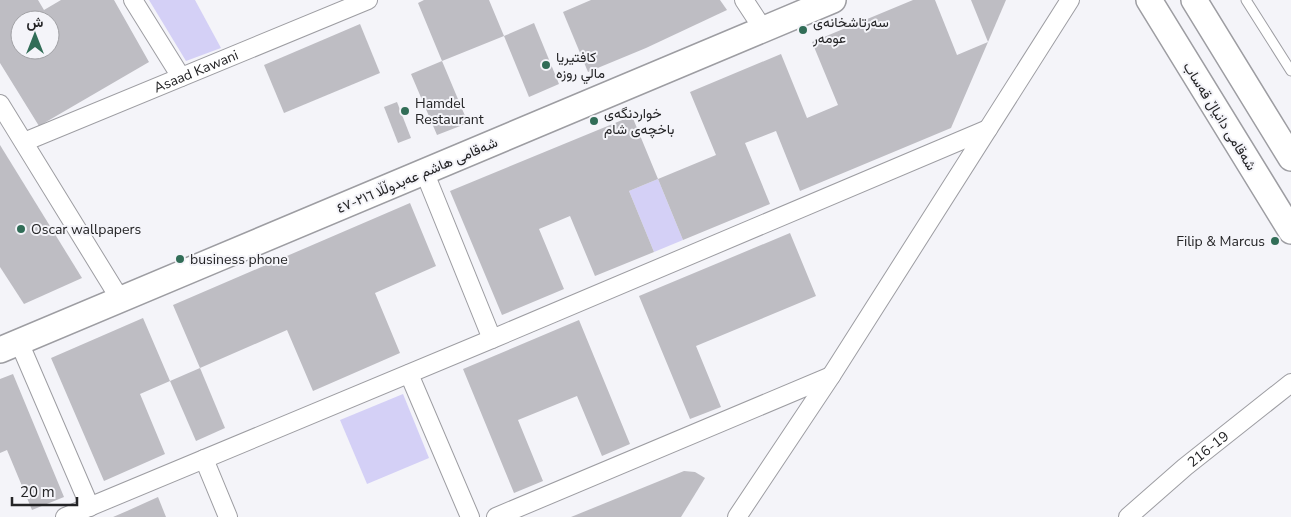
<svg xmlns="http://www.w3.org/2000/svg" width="1291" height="517" font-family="'Nunito Sans',Vazirmatn,sans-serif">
<rect width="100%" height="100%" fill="#f4f4f9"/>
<!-- green -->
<g fill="#d4d0f6">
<path d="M149,0H195L221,48L186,61Z"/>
<path d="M658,179L683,240L654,252L629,191Z"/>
<path d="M403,394L429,458L367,484L340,420Z"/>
</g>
<!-- building -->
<g fill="#bebdc3" fill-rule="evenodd">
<path d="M0,0H38L44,10L61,0H114L149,62L39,126L0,63ZM20,20H50V50H20Z"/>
<path d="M424,0H489L504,36L442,61L468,123L437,135L411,74L442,61L418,3Z"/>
<path d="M591,0H720L727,10L646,48L588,72L563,12Z"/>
<path d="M913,0H935L957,55L988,42L951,128L800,191L776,131L745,143L770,204L683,240L658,179L716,155L690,92L781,54L807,118L838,105L812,42Z"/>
<path d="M971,0H1006L988,42Z"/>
<path d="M534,23L559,84L529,97L504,36Z"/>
<path d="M360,24L380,73L284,113L264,65Z"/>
<path d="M397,102L411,138L398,143L384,107Z"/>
<path d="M632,116L658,179L629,191L654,252L595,276L570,216L539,229L564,289L502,315L450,191Z"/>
<path d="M0,145L82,278L24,304L0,267Z"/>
<path d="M410,203L436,266L375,293L400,353L313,391L287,330L200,368L173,305Z"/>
<path d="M790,233L816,296L696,346L721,407L690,419L639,296Z"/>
<path d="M143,318L170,381L140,394L165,454L104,481L51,358Z"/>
<path d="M579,320L630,444L602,456L577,396L518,420L543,481L514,493L463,369Z"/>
<path d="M200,368L225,428L196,441L170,381Z"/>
<path d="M13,374L64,497L32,510L7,450L0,453V379Z"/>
<path d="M684,471L695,472L705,478L681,517H571Z"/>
<path d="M158,497L166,517H113L127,511Z"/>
</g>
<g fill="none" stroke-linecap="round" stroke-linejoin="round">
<defs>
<path id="lane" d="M1246,0L1291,71"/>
<g id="street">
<path d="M133,0L181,77"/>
<path d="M744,0L763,29"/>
<path d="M0,104L120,299"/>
<path id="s1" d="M24,142L368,0"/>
<path d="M424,171L492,339"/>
<path d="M19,342L90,507"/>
<path d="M409,374L470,517"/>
<path d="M204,459L228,517"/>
<path d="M65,517L492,339L988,129"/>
<path d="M496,517L831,376"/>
<path d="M737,517L831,376L1070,0"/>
<path id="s2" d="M1128,517L1185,467L1291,383"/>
</g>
<g id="secondary">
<path d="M1149,0L1291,231"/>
<path d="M1194,0L1291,158"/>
<path d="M0,350L833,0"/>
</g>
</defs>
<!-- lane casing -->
<use href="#lane" stroke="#9d9da2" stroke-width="11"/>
<!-- street casing -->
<use href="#street" stroke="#9d9da2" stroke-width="20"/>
<!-- secondary casing -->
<use href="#secondary" stroke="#9d9da2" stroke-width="28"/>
<!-- lane -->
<use href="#lane" stroke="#fff" stroke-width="9"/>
<!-- street -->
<use href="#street" stroke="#fff" stroke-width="18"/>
<!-- secondary -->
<use href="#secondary" stroke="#fff" stroke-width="25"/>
</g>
<!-- markers -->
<g fill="#316d57" stroke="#f4f4f9" stroke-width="2">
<circle cx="803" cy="30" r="5"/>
<circle cx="546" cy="65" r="5"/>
<circle cx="405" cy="111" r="5"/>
<circle cx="594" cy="121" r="5"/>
<circle cx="21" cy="229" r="5"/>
<circle cx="1275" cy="241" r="5"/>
<circle cx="180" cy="259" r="5"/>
</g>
<g text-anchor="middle" stroke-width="4" stroke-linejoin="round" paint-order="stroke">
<!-- poi labels -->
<g font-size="14" fill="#242426" stroke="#f4f4f9" text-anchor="start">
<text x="813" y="27">سەرتاشخانەی<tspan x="813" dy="16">عومەر</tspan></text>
<text x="556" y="62">كافتيريا<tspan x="556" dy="16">مالي روزه</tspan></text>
<text x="415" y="108">Hamdel<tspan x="415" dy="16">Restaurant</tspan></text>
<text x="604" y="118">خواردنگەی<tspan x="604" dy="16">باخچەی شام</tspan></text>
<text x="31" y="234">Oscar wallpapers</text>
<text x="1265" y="246" text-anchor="end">Filip &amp; Marcus</text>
<text x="190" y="264">business phone</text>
</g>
<!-- street labels -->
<g font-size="14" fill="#242426" stroke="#f4f4f9">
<text dy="5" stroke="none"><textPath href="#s1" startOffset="186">Asaad Kawani</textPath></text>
<text transform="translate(1220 116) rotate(58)" y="5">شەقامی دانیاڵ قەساب</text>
<text transform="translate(417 175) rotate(-23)" y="5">شەقامی هاشم عەبدوڵڵا ٢١٦-٤٧</text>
<text dy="5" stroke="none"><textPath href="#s2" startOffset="105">216-19</textPath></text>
</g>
</g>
<!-- north arrow -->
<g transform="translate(35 35)"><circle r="24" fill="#f4f4f9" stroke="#a1a1a5"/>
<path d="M0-4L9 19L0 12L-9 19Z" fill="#316d57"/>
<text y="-8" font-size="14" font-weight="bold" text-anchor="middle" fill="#242426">ش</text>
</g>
<!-- scale -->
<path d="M12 497v8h65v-8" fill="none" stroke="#242426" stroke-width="2.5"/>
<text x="20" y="497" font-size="15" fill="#242426" stroke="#f4f4f9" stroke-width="4" paint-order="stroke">20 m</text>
</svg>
